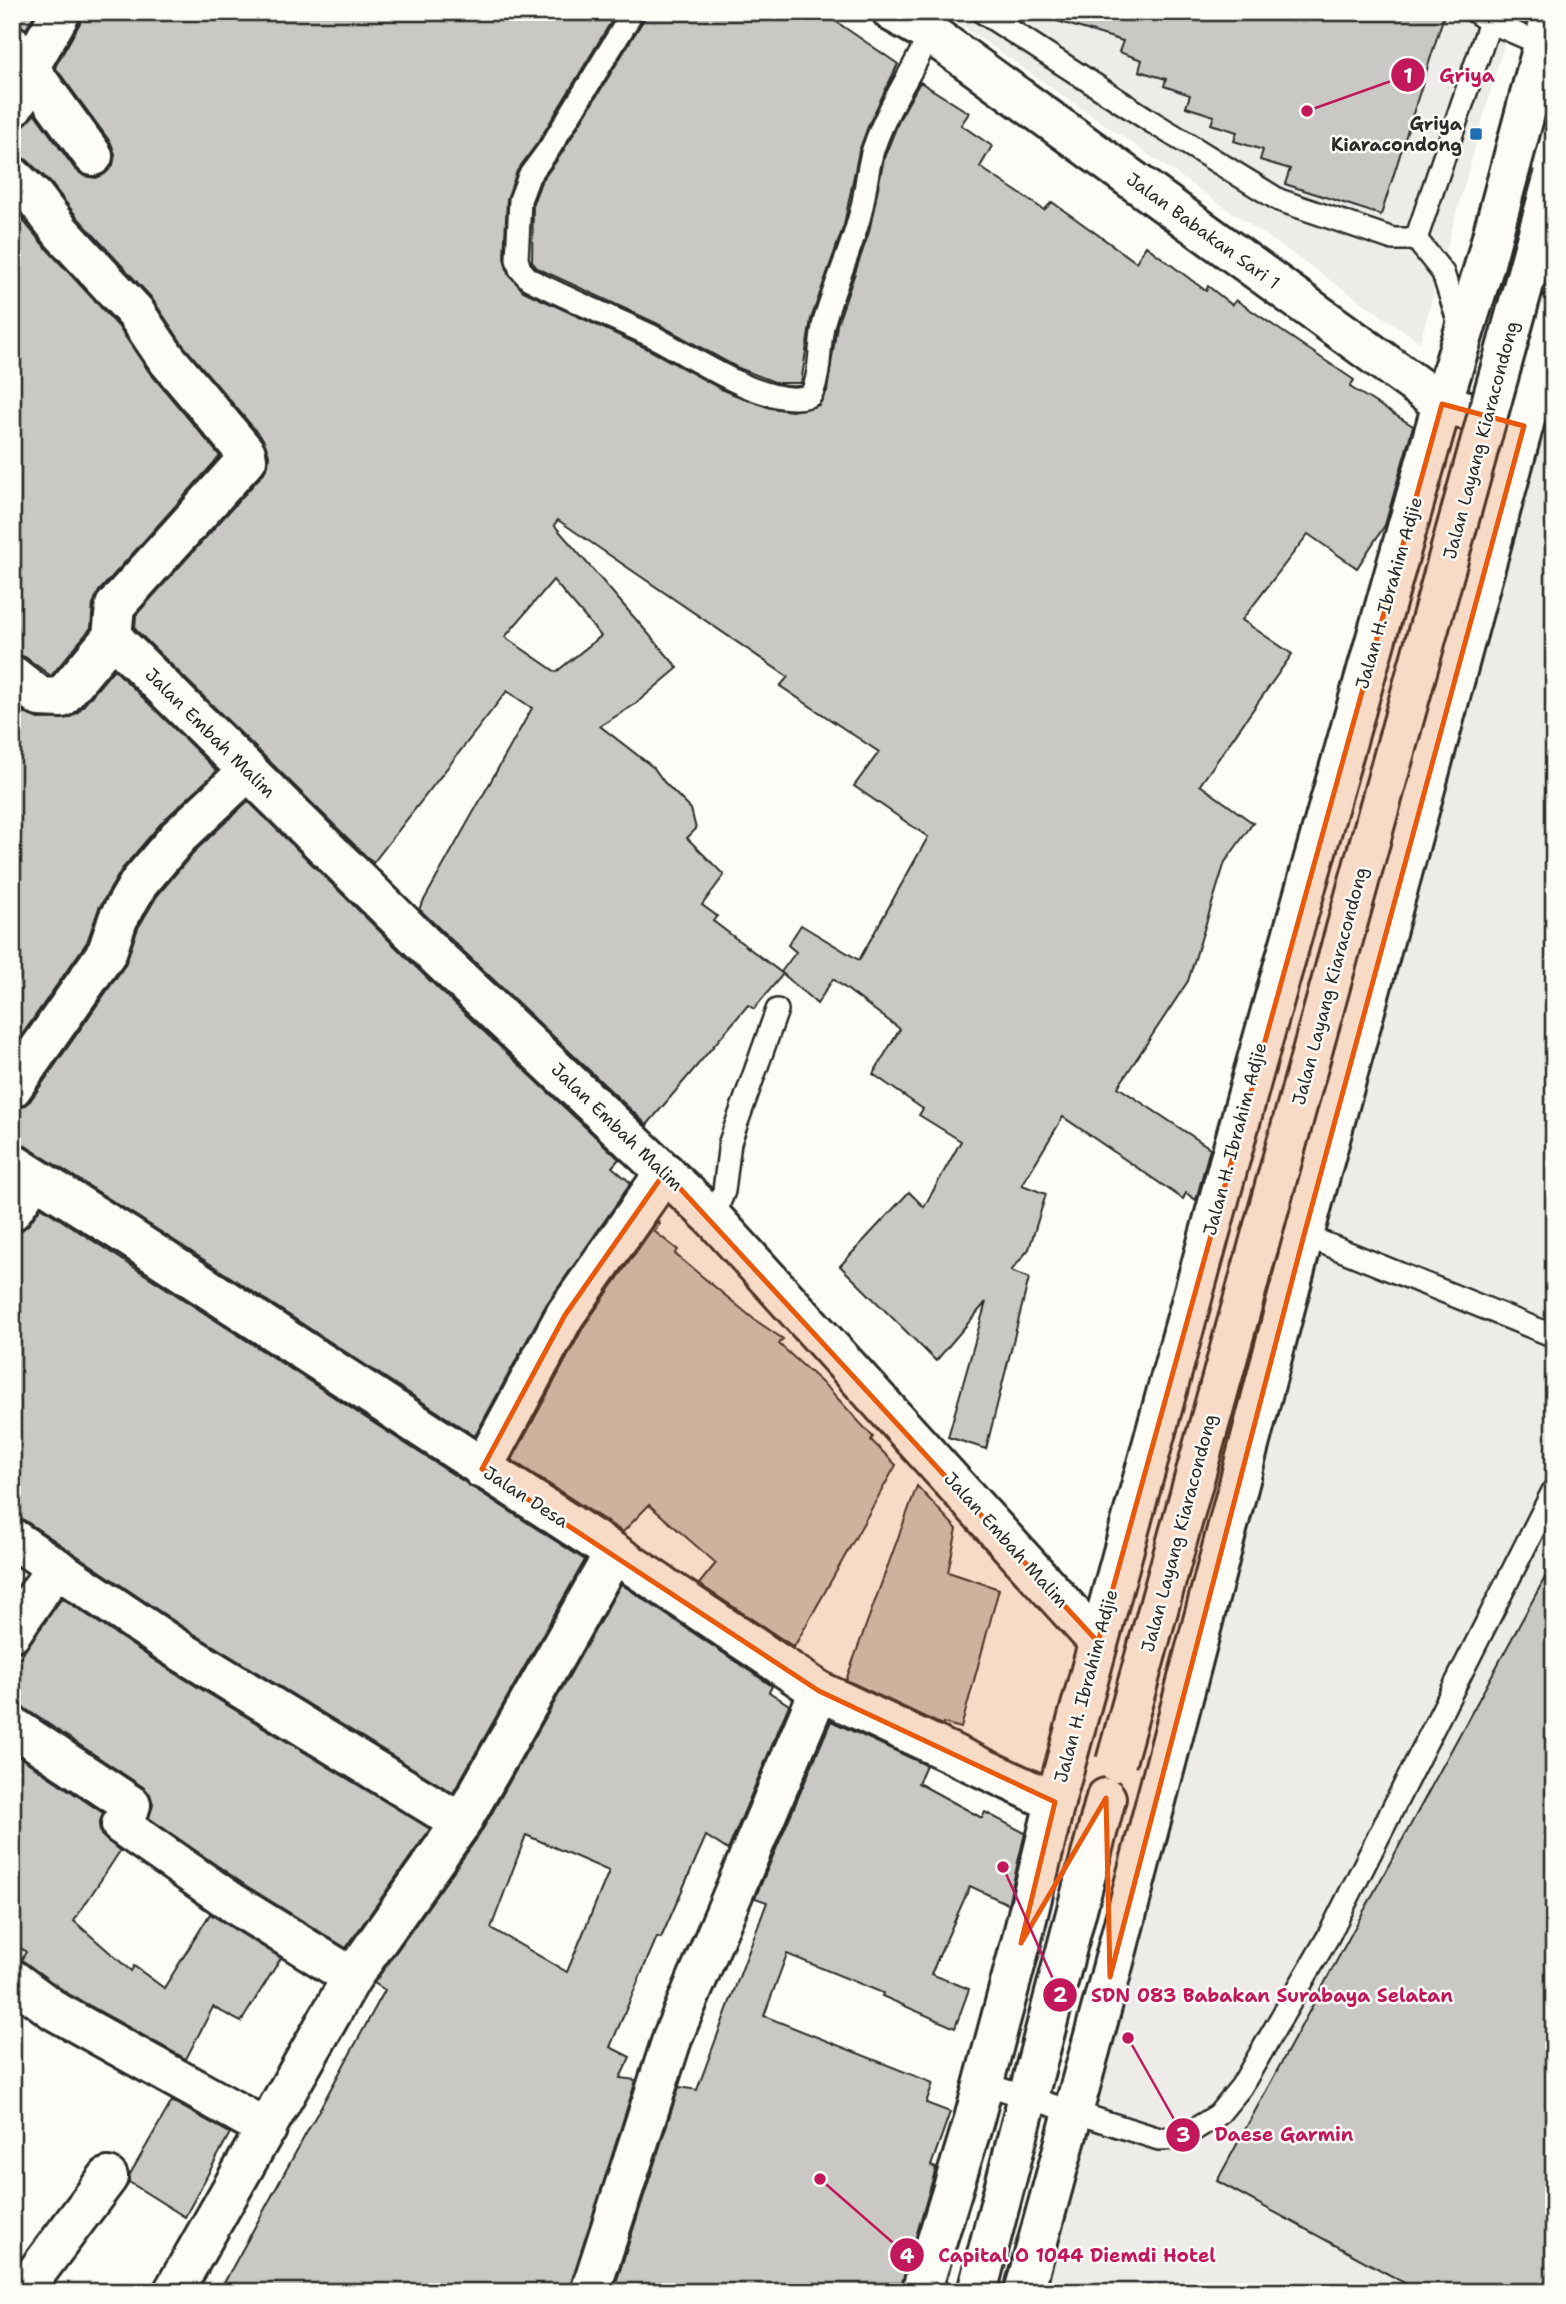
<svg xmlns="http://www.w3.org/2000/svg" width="1566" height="2304" font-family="'Shantell Sans',sans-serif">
<rect width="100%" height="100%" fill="#fdfcf7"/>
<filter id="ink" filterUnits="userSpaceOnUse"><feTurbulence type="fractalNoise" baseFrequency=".0143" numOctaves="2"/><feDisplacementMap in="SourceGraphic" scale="14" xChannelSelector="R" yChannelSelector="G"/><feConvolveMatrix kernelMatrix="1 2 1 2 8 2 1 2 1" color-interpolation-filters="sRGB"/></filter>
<g filter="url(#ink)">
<!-- built -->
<g fill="#edece8">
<path d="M942,12H1513L1420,342Z"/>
<path d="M1522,372L1554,396V2292H1039Z"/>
</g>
<!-- building -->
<g fill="#c9c8c4" stroke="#2b2b2b" stroke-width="2" fill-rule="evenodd">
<path d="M12,12H36L26,29L20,25L12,24Z"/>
<path d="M83,12H617L538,142L517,171L507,199L504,258L508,273L523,291L646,348L725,391L770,408L792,411L819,405L827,391L837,325L869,232L884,158L900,118L920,82L969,113L961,125L992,146L980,167L1044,210L1052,202L1136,262L1146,246L1206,291L1208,286L1232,305L1236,300L1354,380L1350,387L1413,426L1385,525L1357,568L1308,534L1242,620L1292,654L1200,785L1253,823L1225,862L1188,981L1118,1087L1210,1148L1196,1200L1186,1193L1183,1199L1063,1117L1022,1185L1046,1194L1029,1249L1011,1271L1029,1278L986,1449L948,1437L986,1302L936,1361L840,1266L909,1192L924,1207L961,1141L919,1115L923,1109L873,1074L900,1029L833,979L817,1004L781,972L796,952L788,945L801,925L859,960L928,837L854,786L879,752L780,686L788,677L558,520L554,525L678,668L634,705L600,726L654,768L664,782L691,809L696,829L687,838L724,875L702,905L717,916L713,921L783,974L754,1009L748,1005L647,1125L419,909L532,708L507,691L373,863L135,629L136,615L263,474L268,466L269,455L263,439L183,345L151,297L78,218L50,182L27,160L12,155V129L21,128L35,114L75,169L84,176L96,178L105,174L113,165L115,154L111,143L55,67L80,23ZM553,580L601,636L556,672L505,637Z"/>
<path d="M646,12H822L898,64L869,124L859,151L844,225L811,319L801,383H777L736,367L658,324L537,268L532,262L533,203L541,182L560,156L644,19Z"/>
<path d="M1058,12H1445L1381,215L1285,184L1290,169L1260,160L1263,150L1234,141L1237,132L1211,124L1214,116L1186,107L1190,95L1164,86L1166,79L1139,71L1142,60L1119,52L1123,41L1057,21Z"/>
<path d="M12,207L45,247L118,326L149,372L220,456L99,591L93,604L91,628L51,676L25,657L12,654Z"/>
<path d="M114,669L217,771L163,821L122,869L99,908L87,942L12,1049V703L26,714L38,719L69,718L78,712Z"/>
<path d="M248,801L425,976L619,1159L612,1167L631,1183L546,1305L475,1436L141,1219L24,1145L12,1141V1110L22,1107L30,1101L125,965L138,928L157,896L194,852Z"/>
<path d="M41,1207L585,1560L453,1793L183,1627L24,1520L12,1516V1233L22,1230L29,1224Z"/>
<path d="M658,1221L660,1224L654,1231L678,1250L675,1254L755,1320L783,1339L779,1344L830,1390L873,1437L871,1440L896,1465L794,1647L699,1584L716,1563L649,1505L623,1532L512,1460L584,1326Z"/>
<path d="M917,1486L957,1529L948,1572L999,1589L961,1728L943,1723L942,1725L846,1680Z"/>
<path d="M1554,1561V2292H1421L1217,2181Z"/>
<path d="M621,1584L772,1686L769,1692L789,1705L728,1850L706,1836L661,1938L657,1937L610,2047L630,2057L620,2078L636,2080L569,2292H219L385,1990L374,1983L480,1834ZM526,1835L609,1871L567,1972L491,1928Z"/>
<path d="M62,1598L160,1664L430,1829L346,1948L245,1885L149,1818L153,1804L150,1794L143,1787L24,1708L12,1704V1669Z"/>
<path d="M831,1721L926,1765L918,1783L982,1818L985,1812L1025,1833L1008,1904L970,1886L931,1974L969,1989L955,2028L882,1996L883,1993L787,1954L764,2016L933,2083L926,2103L950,2112L931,2166L936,2168L900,2292H613L679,2087L697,2090L767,1902L755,1898Z"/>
<path d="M12,1752L103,1813L99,1825L101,1835L120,1851L74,1921L131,1971L134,1966L164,1988L210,1914L281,1958L241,2022L213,2007L186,2059L67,1993L21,1960L26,1952L12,1941Z"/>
<path d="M172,2101L230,2133L185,2217L129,2182V2176Z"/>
</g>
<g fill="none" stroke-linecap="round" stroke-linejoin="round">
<defs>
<g id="lane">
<path d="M633,12L549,149L529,176L520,200L517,259L520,269L529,279C570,300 612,317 652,336C690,355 770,412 811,395C822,372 818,346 824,322C834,286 851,251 860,215C866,194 867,166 874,147C890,99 922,60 939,12"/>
<path d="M982,12L1152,122L1279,200L1393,239H1416L1490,22"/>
<path d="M1475,12L1490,22L1543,45"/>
<path d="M1416,239L1443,273L1461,330"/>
<path d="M713,1218L724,1191L730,1142L777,1010"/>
<path d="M1304,1235L1554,1336"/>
<path d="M982,2083L1159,2139L1176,2138L1187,2134L1218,2115L1241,2087L1328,1937L1554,1489"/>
</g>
<g id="street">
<path d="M12,45L93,156"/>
<path d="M29,68L61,12"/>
<path d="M12,108L35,77"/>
<path d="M12,176L35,198L61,232L135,312L166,358L246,453L247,459L115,606L112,637L61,698L40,697L12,675"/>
<path d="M112,637L440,960L713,1218L1098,1642"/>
<path d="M12,1088L107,952L118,919L139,883L178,837L248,771"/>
<path d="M12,1163L129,1237L614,1553L819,1691L1055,1802"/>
<path d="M12,1211L35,1178"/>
<path d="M482,1469L565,1315L665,1172"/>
<path d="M12,1538L171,1645L461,1823"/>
<path d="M12,1632L56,1567"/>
<path d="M12,1726L131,1805L121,1825L233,1903L352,1977"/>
<path d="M12,1979L55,2011L267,2129"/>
<path d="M22,2292L108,2177"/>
<path d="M173,2292L352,1977L461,1823L614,1553"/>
<path d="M590,2292L673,2036L819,1691"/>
</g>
<path id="secondary" d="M892,12L931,34L1442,404L1518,424"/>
<g id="primary">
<path d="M921,2292L973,2123L1021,1943L1055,1802L1252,1078L1442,404L1484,267L1552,12"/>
<path d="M977,2292L1106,1798"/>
<path d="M1024,2292L1110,1977L1304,1235L1554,313"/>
</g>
</defs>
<!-- lane casing -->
<use href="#lane" stroke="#2b2b2b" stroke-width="26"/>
<!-- street casing -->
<use href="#street" stroke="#2b2b2b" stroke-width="44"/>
<!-- secondary casing -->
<use href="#secondary" stroke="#2b2b2b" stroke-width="44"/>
<!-- primary casing -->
<use href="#primary" stroke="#2b2b2b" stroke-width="44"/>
<!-- lane -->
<use href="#lane" stroke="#fdfcf7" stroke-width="21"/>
<!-- street -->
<use href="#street" stroke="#fdfcf7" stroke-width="38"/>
<!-- secondary -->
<use href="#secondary" stroke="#fdfcf7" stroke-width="38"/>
<!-- primary -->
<use href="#primary" stroke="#fdfcf7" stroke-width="38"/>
<defs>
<path id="primary-bridge" d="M1116,1762L1554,175"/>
</defs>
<!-- primary-bridge casing -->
<use href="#primary-bridge" stroke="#2b2b2b" stroke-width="44" stroke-linecap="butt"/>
<!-- primary-bridge -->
<use href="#primary-bridge" stroke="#fdfcf7" stroke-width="38"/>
</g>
</g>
<!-- marked area -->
<path fill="#e8590c" fill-opacity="0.2" stroke="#e8590c" stroke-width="5" stroke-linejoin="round" d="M1442,404L1524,426L1304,1235L1110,1977L1106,1798L1021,1943L1055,1802L819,1691L482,1469L565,1315L665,1172L1098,1642Z"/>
<!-- markers -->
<rect fill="#1f6fb2" stroke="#fdfcf7" stroke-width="2.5" x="1469" y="127" width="14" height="14" rx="3.5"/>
<g text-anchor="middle" stroke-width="5" stroke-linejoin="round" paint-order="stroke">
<!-- poi labels -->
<g font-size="18" font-weight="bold" fill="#2b2b2b" stroke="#fdfcf7" text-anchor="end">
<text x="1462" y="130">Griya<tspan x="1462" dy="21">Kiaracondong</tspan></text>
</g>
<!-- street labels -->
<g font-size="18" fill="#2b2b2b" stroke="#fdfcf7">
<text transform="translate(1203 231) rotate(36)" y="6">Jalan Babakan Sari 1</text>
<text transform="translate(1481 440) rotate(-75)" y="6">Jalan Layang Kiaracondong</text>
<text transform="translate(1389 593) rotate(-74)" y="6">Jalan H. Ibrahim Adjie</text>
<text transform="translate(210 733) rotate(45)" y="6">Jalan Embah Malim</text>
<text transform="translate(1330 986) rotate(-75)" y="6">Jalan Layang Kiaracondong</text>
<text transform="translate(617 1127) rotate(44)" y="6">Jalan Embah Malim</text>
<text transform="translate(1235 1139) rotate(-75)" y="6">Jalan H. Ibrahim Adjie</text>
<text transform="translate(526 1497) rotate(33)" y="6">Jalan Desa</text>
<text transform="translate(1179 1533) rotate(-75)" y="6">Jalan Layang Kiaracondong</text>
<text transform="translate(1006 1540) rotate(48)" y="6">Jalan Embah Malim</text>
<text transform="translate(1086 1686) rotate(-75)" y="6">Jalan H. Ibrahim Adjie</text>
</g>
</g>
<!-- callouts -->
<path fill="none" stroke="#c2185b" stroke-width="2.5" d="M1307 111L1408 75M1003 1867L1060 1995M1128 2038L1183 2135M820 2179L907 2255"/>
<g fill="#c2185b" stroke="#fdfcf7" stroke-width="2.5">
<circle cx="1307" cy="111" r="7"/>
<circle cx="1003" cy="1867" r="7"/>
<circle cx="1128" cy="2038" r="7"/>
<circle cx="820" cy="2179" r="7"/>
<circle cx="1408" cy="75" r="18"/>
<circle cx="1060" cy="1995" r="18"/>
<circle cx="1183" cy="2135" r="18"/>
<circle cx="907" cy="2255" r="18"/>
</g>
<g font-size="21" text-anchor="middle" font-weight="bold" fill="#fff">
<text x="1408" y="83">1</text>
<text x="1060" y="2002">2</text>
<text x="1183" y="2142">3</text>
<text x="907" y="2263">4</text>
</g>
<g font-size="19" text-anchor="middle" font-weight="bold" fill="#c2185b" stroke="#fdfcf7" stroke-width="5" stroke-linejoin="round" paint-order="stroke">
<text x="1467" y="82">Griya</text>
<text x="1272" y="2002">SDN 083 Babakan Surabaya Selatan</text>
<text x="1284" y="2141">Daese Garmin</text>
<text x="1077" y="2262">Capital O 1044 Diemdi Hotel</text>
</g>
<!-- margin -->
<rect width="1566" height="2304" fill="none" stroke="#fdfcf7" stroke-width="42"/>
<rect x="21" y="21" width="1524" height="2262" fill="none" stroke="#2b2b2b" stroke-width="2.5" filter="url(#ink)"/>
</svg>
